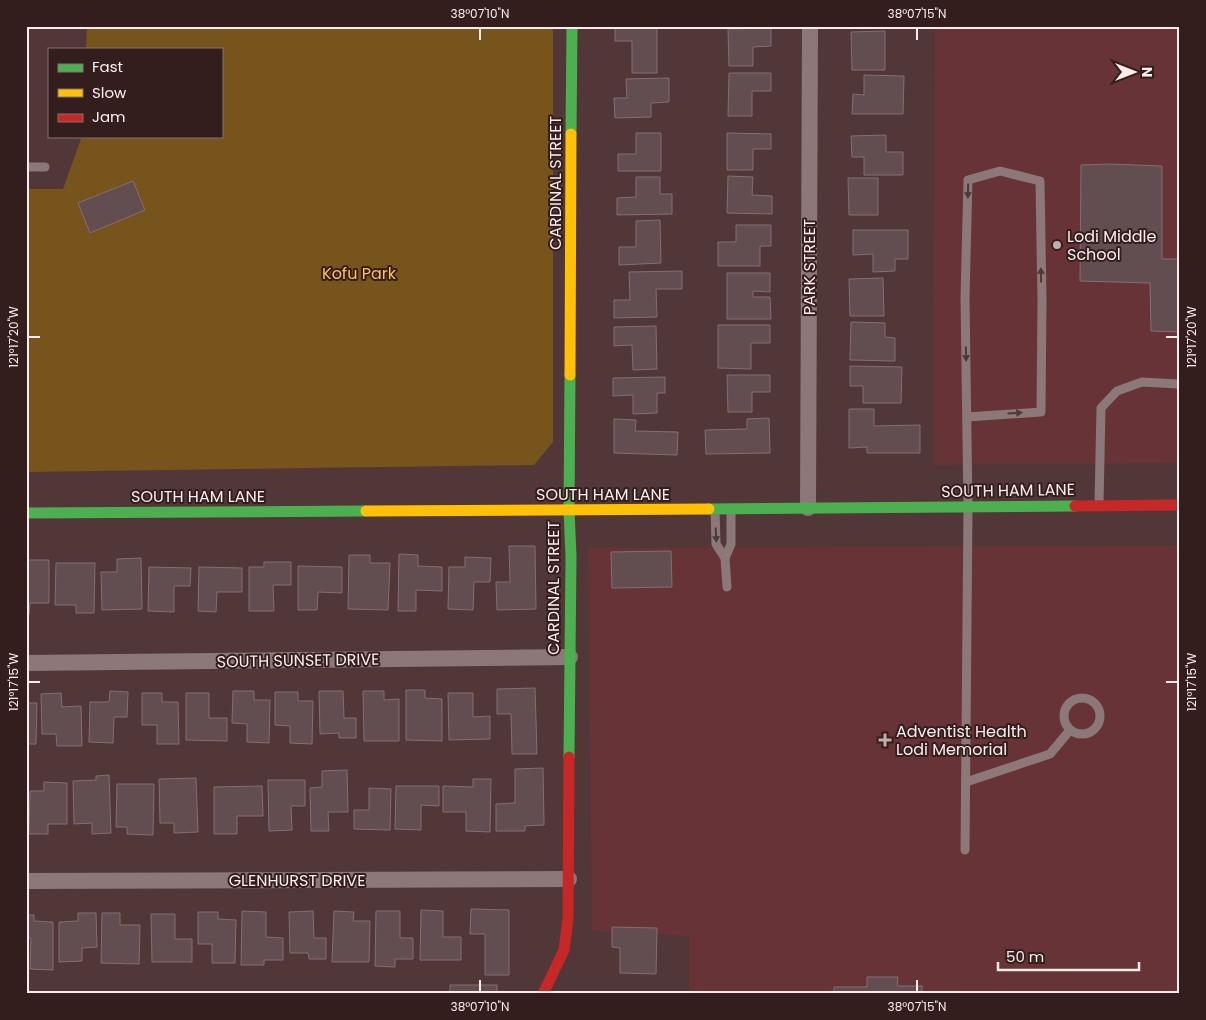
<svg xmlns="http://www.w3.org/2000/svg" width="1206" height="1020" font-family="Poppins,sans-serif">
<rect width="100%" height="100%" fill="#523739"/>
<!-- built -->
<g fill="#683336">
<path d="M935,26H1180V463L933,465Z"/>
<path d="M1180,546V994H689V936L592,931L588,548Z"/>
</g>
<!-- green -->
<path fill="#77541c" d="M87,26H553V442L534,465L26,472V189H63L82,136H221V49H86Z"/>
<!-- building -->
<g fill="#624d51" stroke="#856e73">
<path d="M615,26H657V73H632V41H615Z"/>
<path d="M771,28V46L753,47V66H729L728,29Z"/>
<path d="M885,31V70H852L851,32Z"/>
<path d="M729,73H771V91H752V116H728Z"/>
<path d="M864,75L904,76L903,114H852L853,94L864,95Z"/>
<path d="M669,78V102L651,103V117L615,118L614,98H627L626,79Z"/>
<path d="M636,133H661V171H618V154H636Z"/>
<path d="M727,133L771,134V149H753V170H727Z"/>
<path d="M886,135V152H903V175H864V157H852L851,136Z"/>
<path d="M1109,164L1162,166V259H1180V332L1151,331L1150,283L1080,281L1081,165Z"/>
<path d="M728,176L753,177L752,195L772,196V214L727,213Z"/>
<path d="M636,177H660V194H672V214L617,215V198L636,197Z"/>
<path d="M848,178H878V215H849Z"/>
<path d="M133,181L145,210L90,233L78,203Z"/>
<path d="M660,220L661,263L619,265V247H636V221Z"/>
<path d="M736,225H771V246H760V266H718V242H736Z"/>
<path d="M853,230H908V259H895V271L873,272V254L853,255Z"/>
<path d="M682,271V289H656L657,317L614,318V300H630L629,272Z"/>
<path d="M727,273H770V292L753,291V297H770L771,319H727Z"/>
<path d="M883,278L884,316H850L849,279Z"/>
<path d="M851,322L885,323V337L895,338V361L850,360Z"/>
<path d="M718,325H770V343H751V369L718,368Z"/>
<path d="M656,326L657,369L633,370L632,345L614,346V327Z"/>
<path d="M850,366L902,367L901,403H863V386H850Z"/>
<path d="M727,375H770V392H752V412H728Z"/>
<path d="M665,377V393H657V413L633,414V395L613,396V378Z"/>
<path d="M849,409H874V426L920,425V453H867V447L849,448Z"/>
<path d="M769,418L770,453L706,454L705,430L747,429V419Z"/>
<path d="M614,419L636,420L635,431L678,432L677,455L614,453Z"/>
<path d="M509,546H535L536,609L497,610L496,582H510Z"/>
<path d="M671,551L672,587L612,588L611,552Z"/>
<path d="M399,554L418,555V566L442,567V591L416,590V611H398Z"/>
<path d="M349,555H370V563H390L388,610L348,609Z"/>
<path d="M465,557L491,558L490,582H474L473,610L448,609L449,567H465Z"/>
<path d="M141,558L142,609L102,610L101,572H117V559Z"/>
<path d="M26,560H49V603H30L29,615H26Z"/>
<path d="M264,562H291V585H273L274,611H249V567H264Z"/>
<path d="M56,563H95L94,613H76V605H55Z"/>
<path d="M298,566L342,567V593L318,592L317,610H298Z"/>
<path d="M149,567L191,568L190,586H174V612L148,611Z"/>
<path d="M199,567L242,568V592H217L216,612L198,611Z"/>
<path d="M535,688L537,754H512L511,714H497V689Z"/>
<path d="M406,690H425V698L442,699V741L406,740Z"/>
<path d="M110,691L128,692L127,717H114L113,743L89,742L90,702H109Z"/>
<path d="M233,691H254V700H270L269,743L247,742V724L232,723Z"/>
<path d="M319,691H343L344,718H356V738H339V733L320,734Z"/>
<path d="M363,691H384V700L399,699V741H364Z"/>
<path d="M275,692H298V701H313L312,744L290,743V726L275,725Z"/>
<path d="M61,693L62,707L81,706L82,746H57L56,734H42L41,694Z"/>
<path d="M142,693H162V702H178L179,744H157V725H142Z"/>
<path d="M186,693H209V718H227V741L186,740Z"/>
<path d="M448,693H473V717L490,716V739L449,740Z"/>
<path d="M26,703H37L36,744H26Z"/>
<path d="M543,768L544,825L525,826V831H496V804L515,803V769Z"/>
<path d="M347,770L348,812H328L329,831H311L310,788L322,787V771Z"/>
<path d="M109,775L111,833L92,834V823L74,824L73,781L96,780V776Z"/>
<path d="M196,778L198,832L174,833V823H160L159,779Z"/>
<path d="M473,779H491L490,832L466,831V812H443V786L473,787Z"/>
<path d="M268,780H305V806H291L292,830L269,831Z"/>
<path d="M44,782L67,783V824H48V834H29L30,791H44Z"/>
<path d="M117,784H154L153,835L127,834V827H116Z"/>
<path d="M262,786L263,816H237V834H214V787Z"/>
<path d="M396,786H439V806L421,805V830L395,829Z"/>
<path d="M369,788L391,789L390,830L354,829V810H369Z"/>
<path d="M471,909L509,910V975H485V934H470Z"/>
<path d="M421,910L443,911V937H461V960H420Z"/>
<path d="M242,911L266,912V937L283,938V960H264V965H241Z"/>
<path d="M313,911L314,938H326V959H309L308,953H290L289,912Z"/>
<path d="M334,911L354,912L353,921H370L369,962H332Z"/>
<path d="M376,911H400V938H413V959H395V967L375,966Z"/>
<path d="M198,912H218V919L236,920L235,963H212V944H198Z"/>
<path d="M78,913H96L97,947L82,948V961L59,962V922L78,921Z"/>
<path d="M102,913H120V925H140L139,964L101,963Z"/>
<path d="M151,914H175V939H192V962H152Z"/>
<path d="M26,915H34V921L53,922V970L30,969L31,938H26Z"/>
<path d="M612,927L657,928L656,974L620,973V948L612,947Z"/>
<path d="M867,977H898L897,986H922V994H834V987H867Z"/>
<rect x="450" y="985" width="47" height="9"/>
</g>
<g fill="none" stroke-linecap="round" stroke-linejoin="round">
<!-- lane -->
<g stroke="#8c7878" stroke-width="9">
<path d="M26,167H45"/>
<path d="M1099,504L1101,408L1117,391L1142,382L1178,384L1180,386"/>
<path d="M715,509L716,544L725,558L727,587"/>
<path d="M725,558L731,544V510"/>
<circle cx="1082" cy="716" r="18"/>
<path d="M966,782L1050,754L1070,730"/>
<path d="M965,850L968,507L965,298L968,180L1000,171L1040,181L1042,301L1041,412L967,417"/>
</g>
<!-- street -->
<g stroke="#8c7878" stroke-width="16">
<path d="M808,508L810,26"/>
<path d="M26,663L570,657"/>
<path d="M26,881L569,879"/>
</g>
<!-- fast -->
<g stroke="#4caf50" stroke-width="11">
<path d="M571,134L572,26"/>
<path d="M709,509L1075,506"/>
<path d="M26,513L366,511"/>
<path d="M569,757L571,556L569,510L570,375"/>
</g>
<!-- slow -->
<g stroke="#ffc107" stroke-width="11">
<path d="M570,375L571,134"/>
<path d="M366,511L709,509"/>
</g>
<!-- jam -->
<g stroke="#c62828" stroke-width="11">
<path d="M1075,506L1180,505"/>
<path d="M543,994L564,950L568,919L569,757"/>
</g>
</g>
<!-- one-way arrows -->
<defs><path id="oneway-solid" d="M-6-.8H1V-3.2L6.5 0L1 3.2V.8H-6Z" transform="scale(1.25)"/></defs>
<g fill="#4e3838">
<use href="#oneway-solid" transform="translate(968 191) rotate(91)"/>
<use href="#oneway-solid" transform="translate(1041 275) rotate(-91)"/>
<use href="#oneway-solid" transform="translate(966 354) rotate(89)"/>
<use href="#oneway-solid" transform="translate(1015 413) rotate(-4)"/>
<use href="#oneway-solid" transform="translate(716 535) rotate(87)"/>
</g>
<!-- ticks -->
<path fill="none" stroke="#fbeded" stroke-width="2" d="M480,28V40M917,28V40M28,337H40M1166,337H1178M28,682H40M1166,682H1178M480,980V992M917,980V992"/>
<!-- markers -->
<g fill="#c0adae" stroke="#341d1d" stroke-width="2">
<circle cx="1057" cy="245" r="5"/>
<path d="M882.5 732.5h5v5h5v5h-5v5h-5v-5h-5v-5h5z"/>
</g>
<g text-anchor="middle" stroke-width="4" stroke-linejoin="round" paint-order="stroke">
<!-- street labels -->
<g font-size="16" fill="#fbeded" stroke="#341d1d">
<text transform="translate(555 183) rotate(-90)" y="6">CARDINAL STREET</text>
<text transform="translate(809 267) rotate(-90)" y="6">PARK STREET</text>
<text transform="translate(1008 490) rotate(-1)" y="6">SOUTH HAM LANE</text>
<text x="603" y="500">SOUTH HAM LANE</text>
<text x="198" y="502">SOUTH HAM LANE</text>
<text transform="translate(553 588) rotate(-90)" y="6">CARDINAL STREET</text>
<text transform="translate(298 660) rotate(-1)" y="6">SOUTH SUNSET DRIVE</text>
<text x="297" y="886">GLENHURST DRIVE</text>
</g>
<!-- poi labels -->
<g font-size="16" fill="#fbeded" stroke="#341d1d" text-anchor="start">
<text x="1067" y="242">Lodi Middle<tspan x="1067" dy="18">School</tspan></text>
<text x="896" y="737">Adventist Health<tspan x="896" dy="18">Lodi Memorial</tspan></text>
</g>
<!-- park labels -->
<g font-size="16" fill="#ffc056" stroke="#341d1d">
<text x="359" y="279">Kofu Park</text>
</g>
</g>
<!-- border -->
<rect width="1206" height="1020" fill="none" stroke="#341d1d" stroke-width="55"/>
<!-- legend -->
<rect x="48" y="48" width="175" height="90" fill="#341d1d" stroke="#847070"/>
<rect x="58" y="64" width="25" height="8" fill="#4caf50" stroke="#847070"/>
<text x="92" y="72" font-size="15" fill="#fbeded">Fast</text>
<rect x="58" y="89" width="25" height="8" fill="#ffc107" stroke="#847070"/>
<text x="92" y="98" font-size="15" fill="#fbeded">Slow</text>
<rect x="58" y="114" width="25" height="8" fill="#c62828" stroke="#847070"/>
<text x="92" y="122" font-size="15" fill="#fbeded">Jam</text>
<!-- north arrow -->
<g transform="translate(1134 72) rotate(90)" stroke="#341d1d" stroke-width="4" paint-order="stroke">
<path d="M0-4L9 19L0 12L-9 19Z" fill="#fbeded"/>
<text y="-8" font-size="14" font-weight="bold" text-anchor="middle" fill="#fbeded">N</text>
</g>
<!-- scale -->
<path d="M998 962v8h141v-8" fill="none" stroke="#fbeded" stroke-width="2.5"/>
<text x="1006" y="962" font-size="15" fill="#fbeded" stroke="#341d1d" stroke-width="4" paint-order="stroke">50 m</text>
<rect x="28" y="28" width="1150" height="964" fill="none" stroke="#fbeded" stroke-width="2"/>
<g font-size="12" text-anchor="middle" fill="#fbeded">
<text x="480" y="18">38°07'10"N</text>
<text x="917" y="18">38°07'15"N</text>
<text transform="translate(14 337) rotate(-90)" y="4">121°17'20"W</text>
<text transform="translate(1192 337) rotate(-90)" y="4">121°17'20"W</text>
<text transform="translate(1192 682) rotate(-90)" y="4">121°17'15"W</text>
<text transform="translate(14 682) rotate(-90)" y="4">121°17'15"W</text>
<text x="480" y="1011">38°07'10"N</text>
<text x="917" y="1011">38°07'15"N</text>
</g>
</svg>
